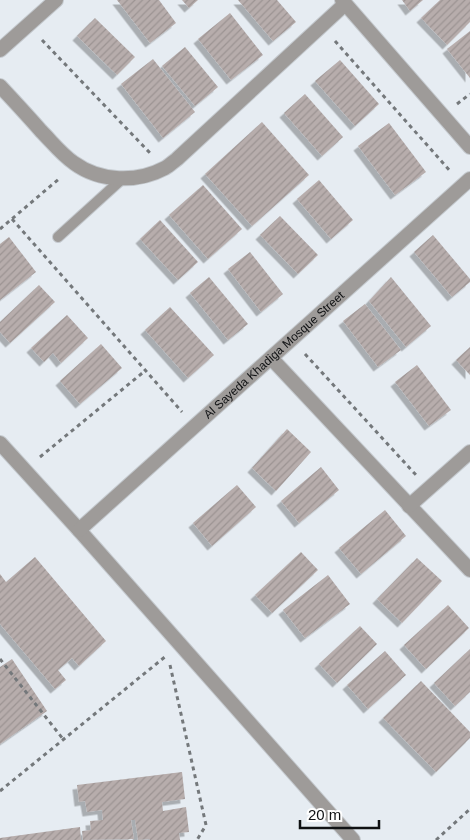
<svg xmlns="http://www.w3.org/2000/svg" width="470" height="840" font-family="Arial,sans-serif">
<defs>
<pattern id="building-hatch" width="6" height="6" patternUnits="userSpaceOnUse" patternTransform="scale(1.25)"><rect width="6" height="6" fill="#b7adac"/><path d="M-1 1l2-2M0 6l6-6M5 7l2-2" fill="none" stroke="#9c9493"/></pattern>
<filter id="shadow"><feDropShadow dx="-4.5" dy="4.5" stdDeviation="0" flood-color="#0004"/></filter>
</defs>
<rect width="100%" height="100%" fill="#e6ecf2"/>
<!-- building -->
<g fill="url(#building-hatch)" filter="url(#shadow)">
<path d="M117,0H159L176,23L150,43Z"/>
<path d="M182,0H198L189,8Z"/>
<path d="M238,0H277L296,22L273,41Z"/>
<path d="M402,0H423L410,11Z"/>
<path d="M440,0H470V22L447,45L421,18Z"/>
<path d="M230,13L263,55L231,80L198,39Z"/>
<path d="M95,18L135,57L117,75L77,36Z"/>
<path d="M470,31V78L447,49Z"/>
<path d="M185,47L218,87L195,106L162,66Z"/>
<path d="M153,59L195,112L163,138L121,84Z"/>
<path d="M340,60L379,104L355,126L315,81Z"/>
<path d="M305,94L343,137L322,156L284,113Z"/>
<path d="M262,122L309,175L252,226L205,174Z"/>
<path d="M389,123L426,172L395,195L358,146Z"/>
<path d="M319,180L353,220L331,239L297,199Z"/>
<path d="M203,185L242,229L208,259L169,215Z"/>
<path d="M280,216L318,255L298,274L260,235Z"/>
<path d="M160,220L198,262L178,280L140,239Z"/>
<path d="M433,235L470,279V282L452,297L414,252Z"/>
<path d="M9,237L36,272L0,300V244Z"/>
<path d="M250,252L283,294L261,312L228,269Z"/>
<path d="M209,277L248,324L228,340L190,293Z"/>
<path d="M391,277L431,326L406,347L369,301Z"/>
<path d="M39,285L55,302L10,343L0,332V322Z"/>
<path d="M365,304L401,350L378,367L343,321Z"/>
<path d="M170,307L214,355L188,378L145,330Z"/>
<path d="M67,315L88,338L61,363L53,353L44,362L31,348Z"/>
<path d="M101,344L122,368L80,404L60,381Z"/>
<path d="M470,347V375L456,360Z"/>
<path d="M417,365L451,410L429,426L395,382Z"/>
<path d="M287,429L311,452L276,491L252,468Z"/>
<path d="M321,467L339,490L299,523L281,501Z"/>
<path d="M237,485L256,507L212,546L193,523Z"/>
<path d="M385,510L406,536L361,574L339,548Z"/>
<path d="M301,552L318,570L272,613L255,595Z"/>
<path d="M35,557L106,641L79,666L72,658L58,670L66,680L55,689L0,624V574L6,582Z"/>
<path d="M417,558L442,581L402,623L377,599Z"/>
<path d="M328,575L350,604L305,638L283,610Z"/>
<path d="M448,605L469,628L426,669L404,645Z"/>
<path d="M360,626L377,644L337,683L319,664Z"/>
<path d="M470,649V692L455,706L434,683Z"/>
<path d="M385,651L406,675L368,709L347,685Z"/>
<path d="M12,659L47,711L0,744V667Z"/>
<path d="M421,681L470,732V738L436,772L383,718Z"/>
<path d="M182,772L185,799L162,802L163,811L186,807L189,832L179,833L180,840H150L149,839L138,840L135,820H131L134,839L83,840L82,831L91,830L90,821L103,820L102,810L87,812L85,801L79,802L77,785Z"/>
<path d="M80,827L81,840H0V838Z"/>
</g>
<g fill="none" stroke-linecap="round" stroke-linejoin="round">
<defs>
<path id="service" d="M58,237L122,179"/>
<g id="minor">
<path d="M342,0L470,147"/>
<path d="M0,50L56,0"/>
<path d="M0,86C14,101 28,116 41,131C52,142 61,154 74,163C100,182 137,183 165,168C169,166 173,162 177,159L345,4"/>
<path d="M271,358L470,570"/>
<path d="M0,443L79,530L353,840"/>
<path d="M409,506L470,452"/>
<path id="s1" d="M79,530L470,179"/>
</g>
</defs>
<!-- service casing -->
<use href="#service" stroke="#c4c9ce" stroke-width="12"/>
<!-- minor casing -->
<use href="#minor" stroke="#c4c9ce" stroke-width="16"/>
<!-- path -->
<g stroke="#74787b" stroke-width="3" stroke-dasharray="4 4" stroke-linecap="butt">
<path d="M42,40L150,153"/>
<path d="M335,41L450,171"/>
<path d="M457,104L470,94"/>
<path d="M12,219L182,412"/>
<path d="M0,229L60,178"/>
<path d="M305,354L416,475"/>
<path d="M40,457L146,370"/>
<path d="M0,659L63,739"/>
<path d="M170,665L206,825L197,840"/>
<path d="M0,791L166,656"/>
<path d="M436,840L470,809"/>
</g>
<!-- service -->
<use href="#service" stroke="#9e9b99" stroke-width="10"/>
<!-- minor -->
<use href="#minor" stroke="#9e9b99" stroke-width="14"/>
</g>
<g text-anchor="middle" stroke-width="4.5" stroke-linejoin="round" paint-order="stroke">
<!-- street labels -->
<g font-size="12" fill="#0f1113" stroke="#fff">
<text dy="4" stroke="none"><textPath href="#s1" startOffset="262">Al Sayeda Khadiga Mosque Street</textPath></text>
</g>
</g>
<!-- scale -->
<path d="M300 820v8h79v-8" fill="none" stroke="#0f1113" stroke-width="2.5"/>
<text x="308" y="820" font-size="15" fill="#0f1113" stroke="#ffffff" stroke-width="4" paint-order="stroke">20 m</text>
</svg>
